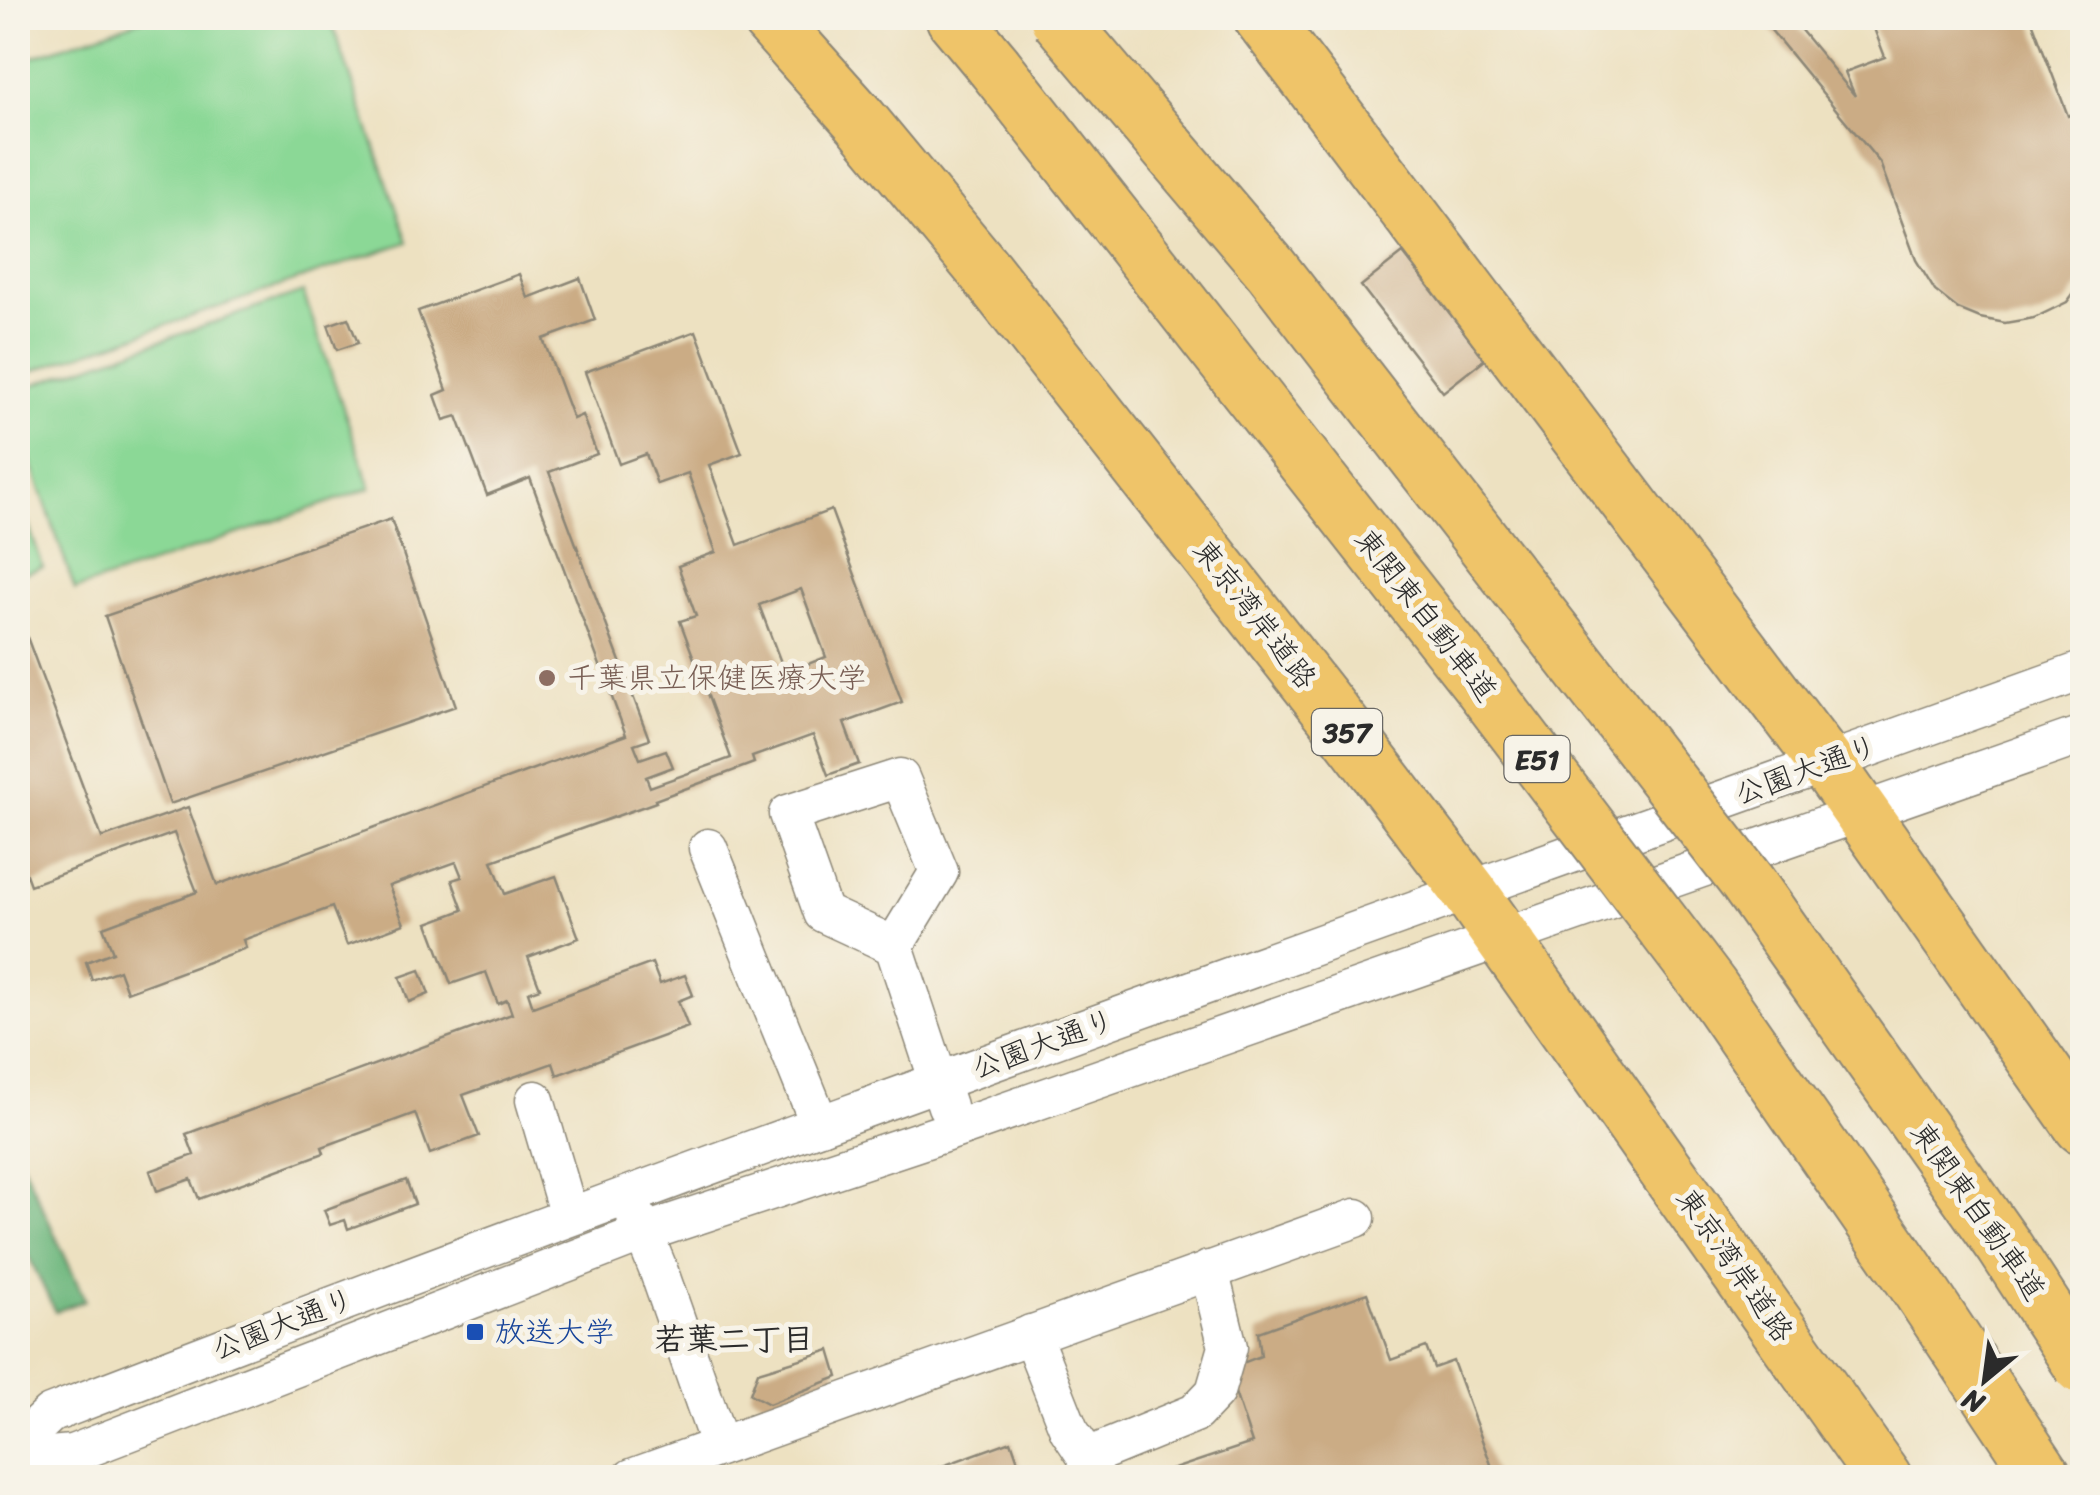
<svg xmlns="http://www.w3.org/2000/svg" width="2100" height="1495" font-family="Sriracha,'Klee One',sans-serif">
<rect width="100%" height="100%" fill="#f7f3e8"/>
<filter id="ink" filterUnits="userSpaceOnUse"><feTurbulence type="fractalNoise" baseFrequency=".01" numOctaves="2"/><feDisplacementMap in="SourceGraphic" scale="20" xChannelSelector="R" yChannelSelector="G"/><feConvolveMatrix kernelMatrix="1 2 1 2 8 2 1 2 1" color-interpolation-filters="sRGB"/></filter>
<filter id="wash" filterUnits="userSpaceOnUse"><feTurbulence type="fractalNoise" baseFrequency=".0048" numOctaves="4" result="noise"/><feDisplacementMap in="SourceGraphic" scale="40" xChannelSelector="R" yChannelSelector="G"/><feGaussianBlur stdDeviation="2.25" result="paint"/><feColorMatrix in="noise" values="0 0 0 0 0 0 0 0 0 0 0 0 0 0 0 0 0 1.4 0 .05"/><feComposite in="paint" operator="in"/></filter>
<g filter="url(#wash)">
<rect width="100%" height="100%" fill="#ede1c1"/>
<!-- green -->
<g fill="#8bd896" stroke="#5b8260" stroke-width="2.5">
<path d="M146,18H330L408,242L18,376V62Z"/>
<path d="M303,292L371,488L75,590L18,424V390Z"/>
<path d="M18,495L43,567L18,575Z"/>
</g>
<!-- forest -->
<path fill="#70b87f" stroke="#4e7255" stroke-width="2.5" d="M18,1154L85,1300L55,1312L18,1233Z"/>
<g id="blocks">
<!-- building -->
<g fill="#cbac85" fill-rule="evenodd">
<path d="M1761,18H1791L1855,96L1845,72L1885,57L1870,18H2031L2068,116L2082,111V282L2067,302L2034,318L2005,323L1980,318L1958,309L1935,291L1916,260L1880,163Z"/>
<path d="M1403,253L1485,359L1443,392L1361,286Z"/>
<path d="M519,274L528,298L580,278L595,320L543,339L573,419L582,415L597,454L549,472L649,739L634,744L640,759L666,750L673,767L646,777L650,787L731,758L680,621L696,616L678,566L716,552L688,473L657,484L646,454L619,464L585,372L696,331L742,453L709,465L738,545L831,510L902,702L844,723L859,764L828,775L813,735L752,757L754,763L655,800L656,802L492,861L505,894L556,876L579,938L528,957L540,988L528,992L533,1007L652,963L660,984L685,975L693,995L678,1001L688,1027L557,1075L553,1063L463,1095L479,1136L430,1154L415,1113L322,1147L324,1153L199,1199L191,1179L157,1191L150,1171L194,1155L186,1134L512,1014L507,1000L498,1004L486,972L451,984L428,923L463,910L452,880L462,877L456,862L389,886L404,924L347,945L332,907L243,940L246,948L127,992L119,970L92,980L86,962L113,952L103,927L197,892L174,833L30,885L23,866L18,868V640L27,637L102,838L188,807L217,885L626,735L530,478L487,495L457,416L444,420L435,395L447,390L418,311ZM801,589L826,657L785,673L759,605Z"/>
<path d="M348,318L358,343L337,350L328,325Z"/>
<path d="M391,519L456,706L170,804L105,616Z"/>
<path d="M420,970L429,994L409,1002L400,977Z"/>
<path d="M406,1180L415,1204L348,1229L345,1220L330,1225L324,1210Z"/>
<path d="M1367,1293L1391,1360L1426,1347L1434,1368L1453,1361L1496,1478H1147L1252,1443L1227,1369L1261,1356L1258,1332Z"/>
<path d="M830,1350L838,1377L769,1404L750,1394L758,1372Z"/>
<path d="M1011,1441L1024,1478H913L912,1477Z"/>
</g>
</g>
</g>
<g filter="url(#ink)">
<use href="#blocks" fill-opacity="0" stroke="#8c8676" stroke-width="2.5"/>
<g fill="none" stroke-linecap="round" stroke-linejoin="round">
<defs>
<g id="minor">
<path d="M708,848L820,1125"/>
<path d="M894,946L939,872L900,778L788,814L823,913L894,946L947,1106"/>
<path d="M535,1100L569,1216"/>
<path d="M635,1213L658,1269L720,1446"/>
<path d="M1031,1334L1069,1430L1087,1457L1094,1478"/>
<path d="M18,1444L50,1414C723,1153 1404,915 2082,671"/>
<path d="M1087,1457L1195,1413L1215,1392L1228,1347L1209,1270"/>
<path d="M18,1459L72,1454L643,1233L956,1129L2082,735"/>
<path d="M632,1478L1356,1218"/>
</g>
<g id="highway">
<path d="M769,18L860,120L985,271L1355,742L1469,891L1884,1478"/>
<path d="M954,18L994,66"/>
<path d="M1262,18L1826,763L2082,1126"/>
</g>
</defs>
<!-- minor casing -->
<use href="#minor" stroke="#8c8676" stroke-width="41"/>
<!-- highway casing -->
<use href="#highway" stroke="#8c8676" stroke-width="59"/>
<!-- minor -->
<use href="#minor" stroke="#fff" stroke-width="38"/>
<!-- highway -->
<use href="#highway" stroke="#efc469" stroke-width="55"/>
<defs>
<g id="highway-bridge">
<path d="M1058,18L1271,269L1747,882L2004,1246L2082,1366"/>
<path d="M994,66L1479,683L1710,987L1912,1278L2045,1478"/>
</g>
</defs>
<!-- highway-bridge casing -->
<use href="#highway-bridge" stroke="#8c8676" stroke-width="59" stroke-linecap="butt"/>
<!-- highway-bridge -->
<use href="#highway-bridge" stroke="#efc469" stroke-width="55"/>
</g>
</g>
<!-- markers -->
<circle fill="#8d6e63" stroke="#f7f3e8" stroke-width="4" cx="547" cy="678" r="10"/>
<rect fill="#1a4fb4" stroke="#f7f3e8" stroke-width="4" x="465" y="1322" width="20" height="20" rx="5"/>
<g text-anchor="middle" stroke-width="10" stroke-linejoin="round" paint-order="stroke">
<!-- shield labels -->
<g fill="#f7f3e8" stroke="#686764" stroke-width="2.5">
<rect x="1312" y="709" width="70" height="46" rx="8"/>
<rect x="1504.5" y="736" width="65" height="46" rx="8"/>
</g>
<g font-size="28" font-weight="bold" fill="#2b2b2b">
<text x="1347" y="742">357</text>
<text x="1537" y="769">E51</text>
</g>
<!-- street labels -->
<g font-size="30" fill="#2b2b2b" stroke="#f7f3e8">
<text transform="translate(1255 614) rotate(52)" y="10">東京湾岸道路</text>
<text transform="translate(1426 615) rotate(52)" y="10">東関東自動車道</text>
<text transform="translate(1806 770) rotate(-20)" y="10">公園大通り</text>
<text transform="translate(1043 1044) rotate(-20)" y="10">公園大通り</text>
<text transform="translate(1978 1211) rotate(55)" y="10">東関東自動車道</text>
<text transform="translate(1735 1265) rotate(55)" y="10">東京湾岸道路</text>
<text transform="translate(283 1324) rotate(-21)" y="10">公園大通り</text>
</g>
<!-- education labels -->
<g font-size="30" fill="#785e54" stroke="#f7f3e8" text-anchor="start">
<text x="567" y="688">千葉県立保健医療大学</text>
</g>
<!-- transit labels -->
<g font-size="30" fill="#164399" stroke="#f7f3e8" text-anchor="start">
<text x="495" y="1342">放送大学</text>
</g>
<!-- neighbourhood labels -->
<g font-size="32" font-weight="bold" fill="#2b2b2b" stroke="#f7f3e8">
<text x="734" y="1350">若葉二丁目</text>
</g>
</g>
<!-- margin -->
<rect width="2100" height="1495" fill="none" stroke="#f7f3e8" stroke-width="60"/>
<!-- north arrow -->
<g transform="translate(1985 1380) rotate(209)" stroke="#f7f3e8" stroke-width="8" paint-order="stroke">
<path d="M0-8L18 38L0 25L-18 38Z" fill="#2b2b2b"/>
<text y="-15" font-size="28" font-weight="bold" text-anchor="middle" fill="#2b2b2b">N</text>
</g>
</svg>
